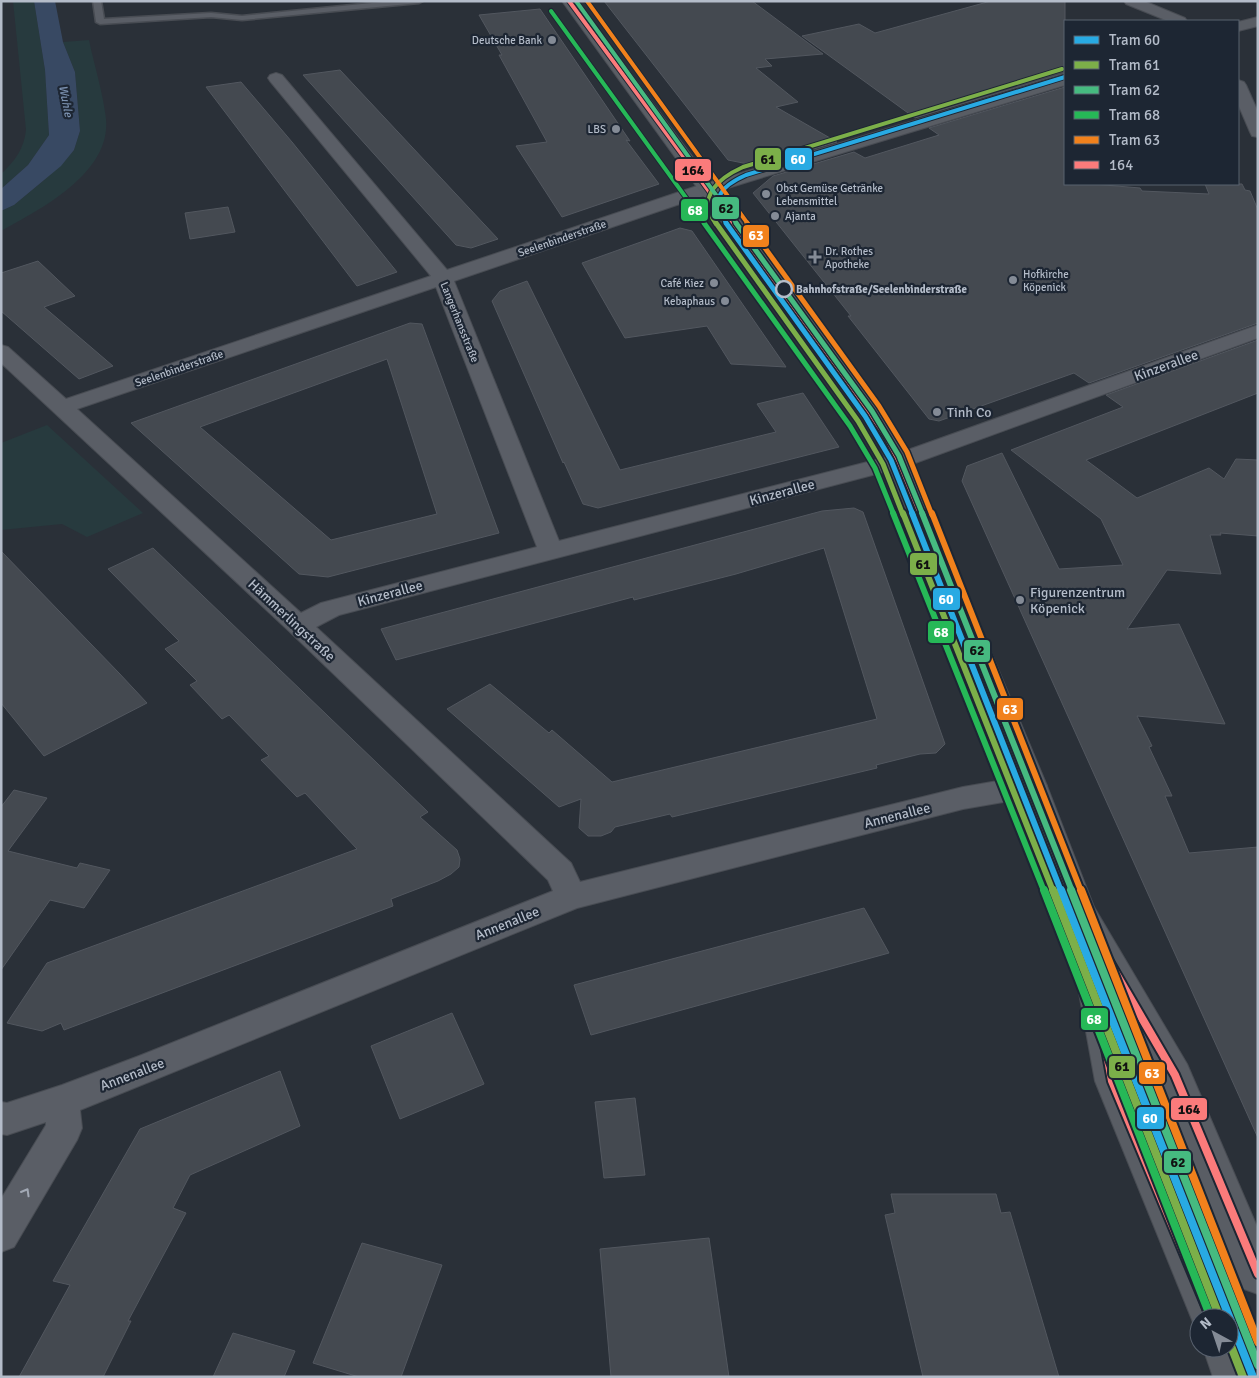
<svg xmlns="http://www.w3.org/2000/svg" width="1259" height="1378" font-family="Signika,sans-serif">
<rect width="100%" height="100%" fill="#2a3038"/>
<!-- green -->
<g fill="#273a3e">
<path d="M13,1H34L45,70L49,135L28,165L1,189V174C15,161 24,149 26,130Z"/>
<path d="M89,40C94,65 103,92 106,119C111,173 41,209 1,231V211L14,205L43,181L63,163L74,150L80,131L75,72L63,42Z"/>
<path d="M47,425L143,513L87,537L62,524L1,530V443Z"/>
</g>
<!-- water -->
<path fill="#384963" d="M34,1H55L63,42L75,72L80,131L74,150L61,166L14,205L1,211V189L28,165L49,135L45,70Z"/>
<!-- building -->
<g fill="#444950" stroke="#52575f" fill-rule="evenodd">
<path d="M604,1H752L823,54L765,59L772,66L756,68L798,102L776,107L837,142L758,166L728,160Z"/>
<path d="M991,1H1065V73L915,118L802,36L859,24L875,33Z"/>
<path d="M540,9L630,141L626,140L659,184L562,217L516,146L547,142L499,55H502L479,15Z"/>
<path d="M340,70L498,239L471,248L456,245L303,75Z"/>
<path d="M241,82L292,142L397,272L357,286L206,87Z"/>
<path d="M1065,87V184H1093L1140,188L1142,191L1209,194L1205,184H1242L1245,190L1250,191L1258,210V323L1089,383L1074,373L939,421L929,419L848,316H851L753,193L773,176L854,152L865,158L939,135L929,128Z"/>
<path d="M228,207L235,232L190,239L185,213Z"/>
<path d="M680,228L692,231L786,367L731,364L707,326L625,338L582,263Z"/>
<path d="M38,261L75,296L44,307L113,366L79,379L1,311V273Z"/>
<path d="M527,281L620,470L776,432L757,404L803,393L839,447L598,508L583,504L564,462L563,463L492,301L500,291Z"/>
<path d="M410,323L422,324L499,533L328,577L299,574L131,423ZM387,359L437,514L331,540L200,427Z"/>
<path d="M1258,340V393L1086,460L1137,498L1209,468L1224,479L1236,459L1258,460V536L1220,533L1221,535H1210L1221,574L1167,570L1127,629L1179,624L1225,724L1137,716L1152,746L1149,747L1172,796H1165L1189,853L1258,847V1138L962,481L967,466L1002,453L1059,569L1123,565L1101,519L1011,450L1123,407L1106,395Z"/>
<path d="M854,508L863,512L945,744L936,753L920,754L876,765L877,768L672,817L670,814L615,827L611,832L601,836H588L579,828L581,799L559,807L447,709L490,684L549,733L552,730L612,782L877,719L824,548L736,574L634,600L633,597L396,660L381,629L822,511Z"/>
<path d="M153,548L428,812L420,817L457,850L460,859L459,867L451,874L438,881L391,899L393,906L64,1030L61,1023L42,1031L7,1023L47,963L357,849L305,793L297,797L261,760L269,756L229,715L222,719L190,685L197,681L165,649L179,641L108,569Z"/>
<path d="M1,551L119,673L147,703L44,756L1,703Z"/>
<path d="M14,790L47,798L8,851L77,868L80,863L110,870L84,908L50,900L1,970V807Z"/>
<path d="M864,908L889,953L591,1035L574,985Z"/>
<path d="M452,1013L484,1084L400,1119L371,1046Z"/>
<path d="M280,1071L300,1126L190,1175L173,1208L186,1213L128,1321H131L103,1377H19L70,1285L53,1281L140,1129Z"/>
<path d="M635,1098L645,1175L604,1178L595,1102Z"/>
<path d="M891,1194H996L1001,1213L1010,1212L1059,1377H923L885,1215L895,1213Z"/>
<path d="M709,1238L729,1377H611L600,1249Z"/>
<path d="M362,1243L442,1265L401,1377H359L313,1363Z"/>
<path d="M233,1333L295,1351L284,1377H213Z"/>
</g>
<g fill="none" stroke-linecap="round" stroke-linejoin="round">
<defs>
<path id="lane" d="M93,1H101L104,19L211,13L242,16L392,1H423L419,3L242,20L211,17L100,24L96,22Z"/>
<g id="street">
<path d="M1124,1H1144L1185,18L1187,21H1168L1126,4Z"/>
<path d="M276,73L282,75L447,270L700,185L706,184L712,185L715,189L712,193L454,281L559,541L891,456L1258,325V338L907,466L339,615L316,627L571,863L580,882L963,787L1032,775L1042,778L1047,786L1042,794L1032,797L963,809L577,908L80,1110L82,1128L77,1140L14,1247L1,1252V1199L46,1125V1122L7,1135L1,1134V1102L7,1103L62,1085L139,1056L553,891L548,880L289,631L1,363V345L8,347L66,399L431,276L270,81L268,78L270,75ZM436,287L537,547L321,603L301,613L77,409Z"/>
<path d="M1238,80L1244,82L1246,85L1258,112V137L1252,136L1250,132L1238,104Z"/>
</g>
<g id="secondary">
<path d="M562,1H577L711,182L1065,75V85L718,191L854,373L897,436L911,461L1047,786L1094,907L1187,1064L1258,1229V1294L1244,1289L1160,1082L1113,999L1129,1081L1231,1318L1229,1322V1318H1199V1333L1197,1332L1095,1081L1068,932L1071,925L1064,911L1017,786L887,461L875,436L838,382Z"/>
<path d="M1258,17V26L1238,31V22Z"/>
<path d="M1229,1330L1237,1334L1253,1377H1213L1203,1348H1229Z"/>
</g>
</defs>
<!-- lane casing -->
<use href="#lane" stroke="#484c53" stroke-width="3"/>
<!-- street casing -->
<use href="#street" stroke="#484c53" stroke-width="2"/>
<!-- secondary casing -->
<use href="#secondary" stroke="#484c53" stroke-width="2"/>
<!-- lane -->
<use href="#lane" fill="#5a5e66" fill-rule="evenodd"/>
<!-- street -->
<use href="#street" fill="#5a5e66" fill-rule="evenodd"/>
<!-- secondary -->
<use href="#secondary" fill="#595d64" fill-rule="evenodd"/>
<defs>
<path id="bus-1-far3" d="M569,1L733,224"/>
<path id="bus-1-far2" d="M732,223L846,378L886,436L899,461L921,515"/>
<path id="bus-1-far1" d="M920,513L1032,786L1072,891"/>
<g id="bus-1">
<path d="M1072,890L1080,911L1112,1081L1211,1318"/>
<path d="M1104,953L1175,1075L1258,1274"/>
</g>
</defs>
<!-- bus-1-far3 casing -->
<use href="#bus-1-far3" stroke="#1d2633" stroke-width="6"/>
<!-- bus-1-far2 casing -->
<use href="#bus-1-far2" stroke="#1d2633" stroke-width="8"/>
<!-- bus-1-far1 casing -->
<use href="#bus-1-far1" stroke="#1d2633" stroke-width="10"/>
<!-- bus-1 casing -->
<use href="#bus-1" stroke="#1d2633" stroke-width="12"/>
<!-- bus-1-far3 -->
<use href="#bus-1-far3" stroke="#fb7b7b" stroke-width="4"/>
<!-- bus-1-far2 -->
<use href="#bus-1-far2" stroke="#fb7b7b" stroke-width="5"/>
<!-- bus-1-far1 -->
<use href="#bus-1-far1" stroke="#fb7b7b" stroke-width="6"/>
<!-- bus-1 -->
<use href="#bus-1" stroke="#fb7b7b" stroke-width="8"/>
<defs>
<path id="tram-1-far3" d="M727,224C709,199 721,186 746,175L1065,77"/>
<path id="tram-1-far2" d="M726,223L865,416L891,460L913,515"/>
<path id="tram-1-far1" d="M912,513L1061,891"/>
<path id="tram-1" d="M1061,890L1253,1377"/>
<path id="tram-2-far3" d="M716,224C696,196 719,178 743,167L1062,69"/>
<path id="tram-2-far2" d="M716,223L858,421L883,464L903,515"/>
<path id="tram-2-far1" d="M903,513L1053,891"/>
<g id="tram-2">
<path d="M1053,890L1220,1318"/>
<path d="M1229,1341L1243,1377"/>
</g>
<path id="tram-3-far3" d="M576,1L737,224"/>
<path id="tram-3-far2" d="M736,223L872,411L899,456L923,515"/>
<path id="tram-3-far1" d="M922,513L1072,891"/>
<path id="tram-3" d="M1071,890L1258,1365"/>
<path id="tram-4-far3" d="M551,11L705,224"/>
<path id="tram-4-far2" d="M704,223L850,426L875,468L894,515"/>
<path id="tram-4-far1" d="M893,513L1044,891"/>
<path id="tram-4" d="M1044,890L1211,1318"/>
<path id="tram-5-far3" d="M587,1L748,224"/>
<path id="tram-5-far2" d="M747,223L879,406L907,452L932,515"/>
<path id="tram-5-far1" d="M932,513L1081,891"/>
<path id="tram-5" d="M1081,890L1258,1342"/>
</defs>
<!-- tram-1-far3 casing -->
<use href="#tram-1-far3" stroke="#1d2633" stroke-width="6"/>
<!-- tram-1-far2 casing -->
<use href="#tram-1-far2" stroke="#1d2633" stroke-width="8"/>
<!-- tram-1-far1 casing -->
<use href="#tram-1-far1" stroke="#1d2633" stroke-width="10"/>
<!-- tram-1 casing -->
<use href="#tram-1" stroke="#1d2633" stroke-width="12"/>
<!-- tram-2-far3 casing -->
<use href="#tram-2-far3" stroke="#1d2633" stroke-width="6"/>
<!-- tram-2-far2 casing -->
<use href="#tram-2-far2" stroke="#1d2633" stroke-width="8"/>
<!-- tram-2-far1 casing -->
<use href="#tram-2-far1" stroke="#1d2633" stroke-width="10"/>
<!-- tram-2 casing -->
<use href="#tram-2" stroke="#1d2633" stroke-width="12"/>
<!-- tram-3-far3 casing -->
<use href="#tram-3-far3" stroke="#1d2633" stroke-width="6"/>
<!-- tram-3-far2 casing -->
<use href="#tram-3-far2" stroke="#1d2633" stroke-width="8"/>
<!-- tram-3-far1 casing -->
<use href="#tram-3-far1" stroke="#1d2633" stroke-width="10"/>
<!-- tram-3 casing -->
<use href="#tram-3" stroke="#1d2633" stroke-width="12"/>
<!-- tram-4-far3 casing -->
<use href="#tram-4-far3" stroke="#1d2633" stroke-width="6"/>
<!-- tram-4-far2 casing -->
<use href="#tram-4-far2" stroke="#1d2633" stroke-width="8"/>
<!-- tram-4-far1 casing -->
<use href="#tram-4-far1" stroke="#1d2633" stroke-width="10"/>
<!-- tram-4 casing -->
<use href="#tram-4" stroke="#1d2633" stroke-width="12"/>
<!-- tram-5-far3 casing -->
<use href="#tram-5-far3" stroke="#1d2633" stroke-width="6"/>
<!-- tram-5-far2 casing -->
<use href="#tram-5-far2" stroke="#1d2633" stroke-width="8"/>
<!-- tram-5-far1 casing -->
<use href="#tram-5-far1" stroke="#1d2633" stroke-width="10"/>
<!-- tram-5 casing -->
<use href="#tram-5" stroke="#1d2633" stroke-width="12"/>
<!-- tram-1-far3 -->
<use href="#tram-1-far3" stroke="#28aae3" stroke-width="4"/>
<!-- tram-1-far2 -->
<use href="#tram-1-far2" stroke="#28aae3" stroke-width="5"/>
<!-- tram-1-far1 -->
<use href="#tram-1-far1" stroke="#28aae3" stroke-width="6"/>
<!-- tram-1 -->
<use href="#tram-1" stroke="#28aae3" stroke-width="8"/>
<!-- tram-2-far3 -->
<use href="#tram-2-far3" stroke="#7caf49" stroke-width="4"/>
<!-- tram-2-far2 -->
<use href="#tram-2-far2" stroke="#7caf49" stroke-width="5"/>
<!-- tram-2-far1 -->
<use href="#tram-2-far1" stroke="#7caf49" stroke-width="6"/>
<!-- tram-2 -->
<use href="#tram-2" stroke="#7caf49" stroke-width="8"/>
<!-- tram-3-far3 -->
<use href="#tram-3-far3" stroke="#46ba80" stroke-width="4"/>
<!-- tram-3-far2 -->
<use href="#tram-3-far2" stroke="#46ba80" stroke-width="5"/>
<!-- tram-3-far1 -->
<use href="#tram-3-far1" stroke="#46ba80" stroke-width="6"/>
<!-- tram-3 -->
<use href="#tram-3" stroke="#46ba80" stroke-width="8"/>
<!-- tram-4-far3 -->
<use href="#tram-4-far3" stroke="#26b857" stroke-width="4"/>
<!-- tram-4-far2 -->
<use href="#tram-4-far2" stroke="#26b857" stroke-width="5"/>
<!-- tram-4-far1 -->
<use href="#tram-4-far1" stroke="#26b857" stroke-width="6"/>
<!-- tram-4 -->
<use href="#tram-4" stroke="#26b857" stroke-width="8"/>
<!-- tram-5-far3 -->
<use href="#tram-5-far3" stroke="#f1811c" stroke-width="4"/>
<!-- tram-5-far2 -->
<use href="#tram-5-far2" stroke="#f1811c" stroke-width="5"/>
<!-- tram-5-far1 -->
<use href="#tram-5-far1" stroke="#f1811c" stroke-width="6"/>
<!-- tram-5 -->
<use href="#tram-5" stroke="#f1811c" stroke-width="8"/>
</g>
<!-- one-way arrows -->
<defs><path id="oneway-chevron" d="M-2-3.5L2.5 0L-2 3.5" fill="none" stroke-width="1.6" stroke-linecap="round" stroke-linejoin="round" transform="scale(1.25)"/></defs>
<use stroke="#a2a9b5" href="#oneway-chevron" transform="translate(26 1192) rotate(-60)"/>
<!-- markers -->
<g fill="#848b96" stroke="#1d2633" stroke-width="2">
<circle cx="552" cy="40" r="5"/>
<circle cx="616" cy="129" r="5"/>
<circle cx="766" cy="194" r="5"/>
<circle cx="775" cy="216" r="5"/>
<path d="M812.5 249.5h5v5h5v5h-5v5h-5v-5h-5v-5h5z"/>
<circle cx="1013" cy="280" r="5"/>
<circle cx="714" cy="283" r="5"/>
<circle cx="725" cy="301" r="5"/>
<circle cx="937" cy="412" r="5"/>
<circle cx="1020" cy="600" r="5"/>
</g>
<circle fill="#1d2633" stroke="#b4bcc9" stroke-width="2.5" cx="784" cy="289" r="8"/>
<g text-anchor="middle" stroke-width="4.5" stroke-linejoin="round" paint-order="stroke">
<!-- far-poi labels -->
<g font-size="11" fill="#b4bcc9" stroke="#1d2633" text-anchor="end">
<text x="542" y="44">Deutsche Bank</text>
<text x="606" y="133">LBS</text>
<text x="776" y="192" text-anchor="start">Obst Gemüse Getränke<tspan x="776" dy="13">Lebensmittel</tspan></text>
<text x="785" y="220" text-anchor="start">Ajanta</text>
<text x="825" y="255" text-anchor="start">Dr. Rothes<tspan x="825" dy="13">Apotheke</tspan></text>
<text x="1023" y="278" text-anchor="start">Hofkirche<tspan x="1023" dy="13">Köpenick</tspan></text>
<text x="704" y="287">Café Kiez</text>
<text x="715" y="305">Kebaphaus</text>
</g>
<!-- far-street labels -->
<g font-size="11" fill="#b4bcc9" stroke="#1d2633">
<text transform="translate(562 238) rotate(-19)" y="4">Seelenbinderstraße</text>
<text transform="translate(460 322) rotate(68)" y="4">Langerhansstraße</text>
<text transform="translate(179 368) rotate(-19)" y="4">Seelenbinderstraße</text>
</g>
<!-- far-stop labels -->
<g font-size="11" font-weight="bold" fill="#b4bcc9" stroke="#1d2633" text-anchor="start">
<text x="796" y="293">Bahnhofstraße/Seelenbinderstraße</text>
</g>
<!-- far-water labels -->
<g font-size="12" font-style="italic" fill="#7c92b1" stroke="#1d2633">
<text transform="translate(66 101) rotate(79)" y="4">Wuhle</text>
</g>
<!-- street labels -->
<g font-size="14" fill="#b4bcc9" stroke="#1d2633">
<text transform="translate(1166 365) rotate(-20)" y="5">Kinzerallee</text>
<text transform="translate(782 492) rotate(-15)" y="5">Kinzerallee</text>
<text transform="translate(390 593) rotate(-15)" y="5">Kinzerallee</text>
<text transform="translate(292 620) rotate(43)" y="5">Hämmerlingstraße</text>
<text transform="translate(897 815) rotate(-14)" y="5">Annenallee</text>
<text transform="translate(507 923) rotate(-22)" y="5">Annenallee</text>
<text transform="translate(132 1074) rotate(-21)" y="5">Annenallee</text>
</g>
<!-- poi labels -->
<g font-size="14" fill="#b4bcc9" stroke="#1d2633" text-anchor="start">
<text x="947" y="417">Tinh Co</text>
<text x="1030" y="597">Figurenzentrum<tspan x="1030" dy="16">Köpenick</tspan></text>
</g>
</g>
<g stroke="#1d2633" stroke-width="2">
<rect x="784" y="147" width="29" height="24" rx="5" fill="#28aae3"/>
<rect x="754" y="147" width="28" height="24" rx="5" fill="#7caf49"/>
<rect x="674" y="158" width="38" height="24" rx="5" fill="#fb7b7b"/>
<rect x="711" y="196" width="29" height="24" rx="5" fill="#46ba80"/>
<rect x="680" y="198" width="29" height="24" rx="5" fill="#26b857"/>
<rect x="742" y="224" width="28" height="24" rx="5" fill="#f1811c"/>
<rect x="909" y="552" width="29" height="24" rx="5" fill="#7caf49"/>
<rect x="932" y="587" width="29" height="24" rx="5" fill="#28aae3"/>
<rect x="927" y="620" width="28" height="24" rx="5" fill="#26b857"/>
<rect x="963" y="639" width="28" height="24" rx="5" fill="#46ba80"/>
<rect x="996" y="697" width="28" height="24" rx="5" fill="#f1811c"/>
<rect x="1080" y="1007" width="29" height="24" rx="5" fill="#26b857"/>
<rect x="1108" y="1055" width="28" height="24" rx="5" fill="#7caf49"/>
<rect x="1138" y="1061" width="28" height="24" rx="5" fill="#f1811c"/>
<rect x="1170" y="1097" width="38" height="24" rx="5" fill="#fb7b7b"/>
<rect x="1136" y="1106" width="29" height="24" rx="5" fill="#28aae3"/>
<rect x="1163" y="1150" width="29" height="24" rx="5" fill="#46ba80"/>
</g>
<g font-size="14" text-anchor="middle" font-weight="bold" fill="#fff">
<text x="798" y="164">60</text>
<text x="695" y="215">68</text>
<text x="756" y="240">63</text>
<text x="946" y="604">60</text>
<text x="941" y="637">68</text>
<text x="1010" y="714">63</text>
<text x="1094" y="1024">68</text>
<text x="1152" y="1078">63</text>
<text x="1150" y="1123">60</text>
</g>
<g font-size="14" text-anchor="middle" font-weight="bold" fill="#111">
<text x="768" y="164">61</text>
<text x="693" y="175">164</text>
<text x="726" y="213">62</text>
<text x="923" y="569">61</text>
<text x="977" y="655">62</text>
<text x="1122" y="1071">61</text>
<text x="1189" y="1114">164</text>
<text x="1178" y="1167">62</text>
</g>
<!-- border -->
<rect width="1259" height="1378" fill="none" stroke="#b4bcc9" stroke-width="5"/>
<!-- legend -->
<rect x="1064" y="20" width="175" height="165" fill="#1d2633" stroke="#59626f"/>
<rect x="1074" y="36" width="25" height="8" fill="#28aae3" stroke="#59626f"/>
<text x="1109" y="45" font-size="15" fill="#b4bcc9">Tram 60</text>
<rect x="1074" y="61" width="25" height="8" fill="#7caf49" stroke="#59626f"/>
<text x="1109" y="70" font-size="15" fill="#b4bcc9">Tram 61</text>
<rect x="1074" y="86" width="25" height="8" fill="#46ba80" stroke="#59626f"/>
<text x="1109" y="95" font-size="15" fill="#b4bcc9">Tram 62</text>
<rect x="1074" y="111" width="25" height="8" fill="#26b857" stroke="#59626f"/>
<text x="1109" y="120" font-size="15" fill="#b4bcc9">Tram 68</text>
<rect x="1074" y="136" width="25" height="8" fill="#f1811c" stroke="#59626f"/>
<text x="1109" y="145" font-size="15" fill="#b4bcc9">Tram 63</text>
<rect x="1074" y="161" width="25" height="8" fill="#fb7b7b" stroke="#59626f"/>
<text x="1109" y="170" font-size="15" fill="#b4bcc9">164</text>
<!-- north arrow -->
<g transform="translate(1214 1333) rotate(320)"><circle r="24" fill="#1d2633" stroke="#59626f"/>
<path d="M0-4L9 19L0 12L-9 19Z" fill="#848b96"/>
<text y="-8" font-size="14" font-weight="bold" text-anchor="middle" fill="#b4bcc9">N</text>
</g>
</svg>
